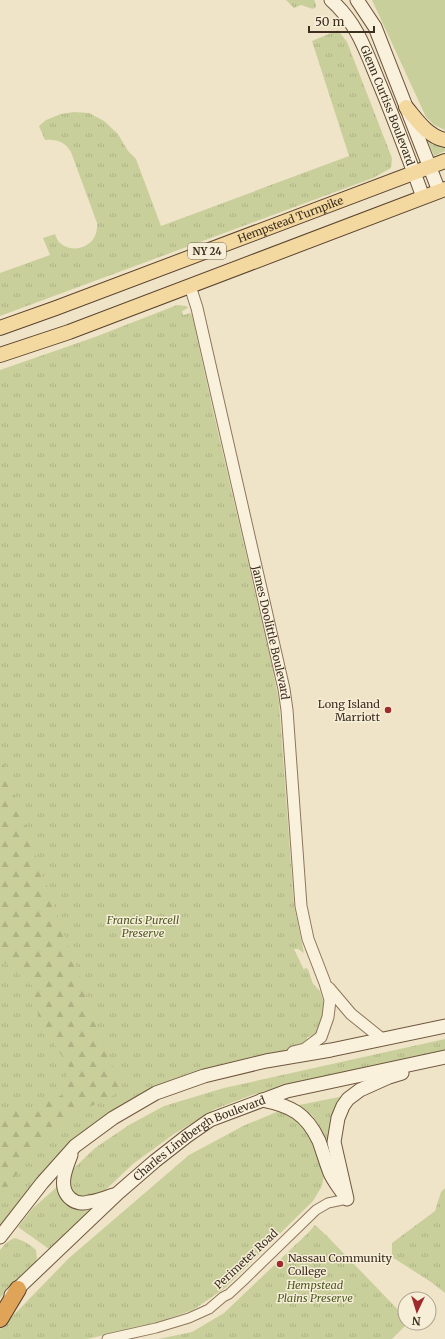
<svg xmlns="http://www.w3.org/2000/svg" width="445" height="1339" font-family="Merriweather,serif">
<defs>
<pattern id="grass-tufts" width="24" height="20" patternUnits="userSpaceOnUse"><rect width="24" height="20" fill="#c9cf9b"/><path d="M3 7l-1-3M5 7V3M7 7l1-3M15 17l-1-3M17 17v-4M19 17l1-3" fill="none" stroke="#aeb285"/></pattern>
<pattern id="forest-firs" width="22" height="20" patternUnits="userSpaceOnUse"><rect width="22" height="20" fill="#c9cf9b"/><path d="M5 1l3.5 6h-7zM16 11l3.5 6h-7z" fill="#aeb285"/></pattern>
</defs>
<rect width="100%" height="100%" fill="#f0e4c8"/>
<!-- grass -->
<g fill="url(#grass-tufts)">
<path d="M286,0H314L316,4V7L313,9L301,5L294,8Z"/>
<path d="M338,30L347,42L392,158L391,168L373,178L0,316V273L50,255L43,238L55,234C56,236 57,240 59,242C70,253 89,249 95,236C97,232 97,227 97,223L71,152C65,142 57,139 45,140L39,126L46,120L61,114L74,112L89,113L104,121L118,134L128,151L136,159L161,226L349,156L312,41Z"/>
<path d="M425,134L445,144V151L434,156Z"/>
<path d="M177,305L186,306L188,308L182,311L183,315L191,313L193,320L214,415L272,666L279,702L294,905L304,953L298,949H294L304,970L305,968L308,969L313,984L320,991L326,1011L316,1036L307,1037L308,1041L301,1047L196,1071L171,1080L142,1094L106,1116L0,1227V370L95,337Z"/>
<path d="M445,1039V1050L286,1085L252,1095L215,1109L174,1134L133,1164L99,1196L87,1199L75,1197L68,1188L70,1172L95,1148L129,1125L164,1106L224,1088Z"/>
<path d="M349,1095L331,1153L320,1127L312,1115L299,1105Z"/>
<path d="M279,1111H289L310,1128L324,1175L322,1186L313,1201L225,1288L193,1310L146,1326L87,1339H0V1329L69,1258L189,1155L243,1126Z"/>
<path d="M57,1187C63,1207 74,1210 92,1208L93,1210L49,1249L18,1227L33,1208Z"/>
<path d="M445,1188V1293L431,1282L392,1257V1243L435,1211L441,1192Z"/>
<path d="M315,1225L326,1235L405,1317V1323H408L392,1339H158L192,1332L224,1313L308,1233Z"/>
<path d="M14,1238C23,1240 29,1244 36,1250L37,1258L36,1262L0,1298V1250L6,1243Z"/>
</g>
<!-- forest -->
<path fill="url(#forest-firs)" d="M0,755L107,1054L116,1074L120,1092L77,1113L46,1138L0,1195V1112L30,1110L62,1095L69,1067L45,1030L32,999L36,989L0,958Z"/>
<!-- garden -->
<path fill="#c9cf9b" d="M372,0H445V130L434,125L426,117Z"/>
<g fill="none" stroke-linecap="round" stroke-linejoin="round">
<defs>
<path id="minor" d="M107,1339L156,1328L189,1318L209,1309L223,1297L229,1294L243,1281L316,1210L328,1203L347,1199"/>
<g id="tertiary">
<path id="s1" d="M190,286L197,308L284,689L287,710L301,906L308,939L325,983L330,1000L328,1017L321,1037L305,1049L293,1052"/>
<path d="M329,988L351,1014L382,1039"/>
</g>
<g id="secondary">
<path id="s2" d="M331,0C358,24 366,52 380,85C395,121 409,159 423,197"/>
<path d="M357,0L375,27L439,191"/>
<path d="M262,1100C291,1106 306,1113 319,1141C323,1152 326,1163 330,1173C333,1180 338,1186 342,1192"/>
<path d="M71,1155C66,1168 57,1188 71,1199C76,1203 83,1204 89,1202C97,1201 105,1198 113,1195"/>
<path d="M347,1199L334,1142L338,1118L343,1106L348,1099L360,1090L389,1077L402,1073"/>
<path d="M0,1237L42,1183L75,1146L113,1118L156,1093L204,1076L266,1061L331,1050L445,1026"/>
<path id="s3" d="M11,1295L118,1193L155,1161L187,1136L210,1120L287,1091L445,1057"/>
</g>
<g id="primary">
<path d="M406,107C417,120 427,136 445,140"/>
<path id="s4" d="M0,328L56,308L445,161"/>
<path d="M0,355L69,332L445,189"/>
</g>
<path id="motorway" d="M0,1319L18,1289"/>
</defs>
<!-- minor casing -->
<use href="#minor" stroke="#8d765c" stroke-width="11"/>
<!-- tertiary casing -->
<use href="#tertiary" stroke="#8d765c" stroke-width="13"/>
<!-- secondary casing -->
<use href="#secondary" stroke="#6f573f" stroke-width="15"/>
<!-- primary casing -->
<use href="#primary" stroke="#5b4430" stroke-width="16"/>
<!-- motorway casing -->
<use href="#motorway" stroke="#5b4430" stroke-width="18"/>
<!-- minor -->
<use href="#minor" stroke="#faf1dc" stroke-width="9"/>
<!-- tertiary -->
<use href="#tertiary" stroke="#faf1dc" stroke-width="11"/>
<!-- secondary -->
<use href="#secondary" stroke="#faf1dc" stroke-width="13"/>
<!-- primary -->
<use href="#primary" stroke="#f3d9a0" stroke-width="14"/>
<!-- motorway -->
<use href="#motorway" stroke="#e0a458" stroke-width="16"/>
</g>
<!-- markers -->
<g fill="#9e2a2b" stroke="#f7eed8" stroke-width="1.5">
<circle cx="388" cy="710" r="4"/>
<circle cx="280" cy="1264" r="4"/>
</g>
<g text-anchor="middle" stroke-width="3" stroke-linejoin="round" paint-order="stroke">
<!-- shield labels -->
<rect fill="#f7eed8" stroke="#756857" stroke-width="1" x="188" y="243" width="38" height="16" rx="3"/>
<g font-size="10" font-weight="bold" fill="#3d2e20">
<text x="207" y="255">NY 24</text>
</g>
<!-- street labels -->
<g font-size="11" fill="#3d2e20" stroke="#f7eed8">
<text dy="4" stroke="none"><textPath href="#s2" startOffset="121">Glenn Curtiss Boulevard</textPath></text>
<text dy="4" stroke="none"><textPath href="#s4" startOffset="310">Hempstead Turnpike</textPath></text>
<text dy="4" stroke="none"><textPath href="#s1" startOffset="356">James Doolittle Boulevard</textPath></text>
<text dy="4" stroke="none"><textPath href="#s3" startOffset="247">Charles Lindbergh Boulevard</textPath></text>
<text transform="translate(246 1259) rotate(-43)" y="4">Perimeter Road</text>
</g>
<!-- poi labels -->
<g font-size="11" fill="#3d2e20" stroke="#f7eed8" text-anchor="end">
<text x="380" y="708">Long Island<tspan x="380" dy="13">Marriott</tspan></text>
<text x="288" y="1262" text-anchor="start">Nassau Community<tspan x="288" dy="13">College</tspan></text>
</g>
<!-- park labels -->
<g font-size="11" font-style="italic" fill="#4d5a26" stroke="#f7eed8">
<text x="143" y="924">Francis Purcell<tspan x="143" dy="13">Preserve</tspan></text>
<text x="315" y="1289">Hempstead<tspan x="315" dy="13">Plains Preserve</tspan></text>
</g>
</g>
<!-- north arrow -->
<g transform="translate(417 1311) rotate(184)"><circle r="19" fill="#f7eed8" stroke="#ada18e"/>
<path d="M0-3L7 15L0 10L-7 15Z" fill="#9e2a2b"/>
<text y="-6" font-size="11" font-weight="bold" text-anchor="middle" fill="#3d2e20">N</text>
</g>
<!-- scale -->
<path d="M309 26v6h65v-6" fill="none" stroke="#3d2e20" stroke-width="2"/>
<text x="315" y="26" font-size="12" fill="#3d2e20" stroke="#f7eed8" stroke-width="3" paint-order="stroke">50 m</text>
</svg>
